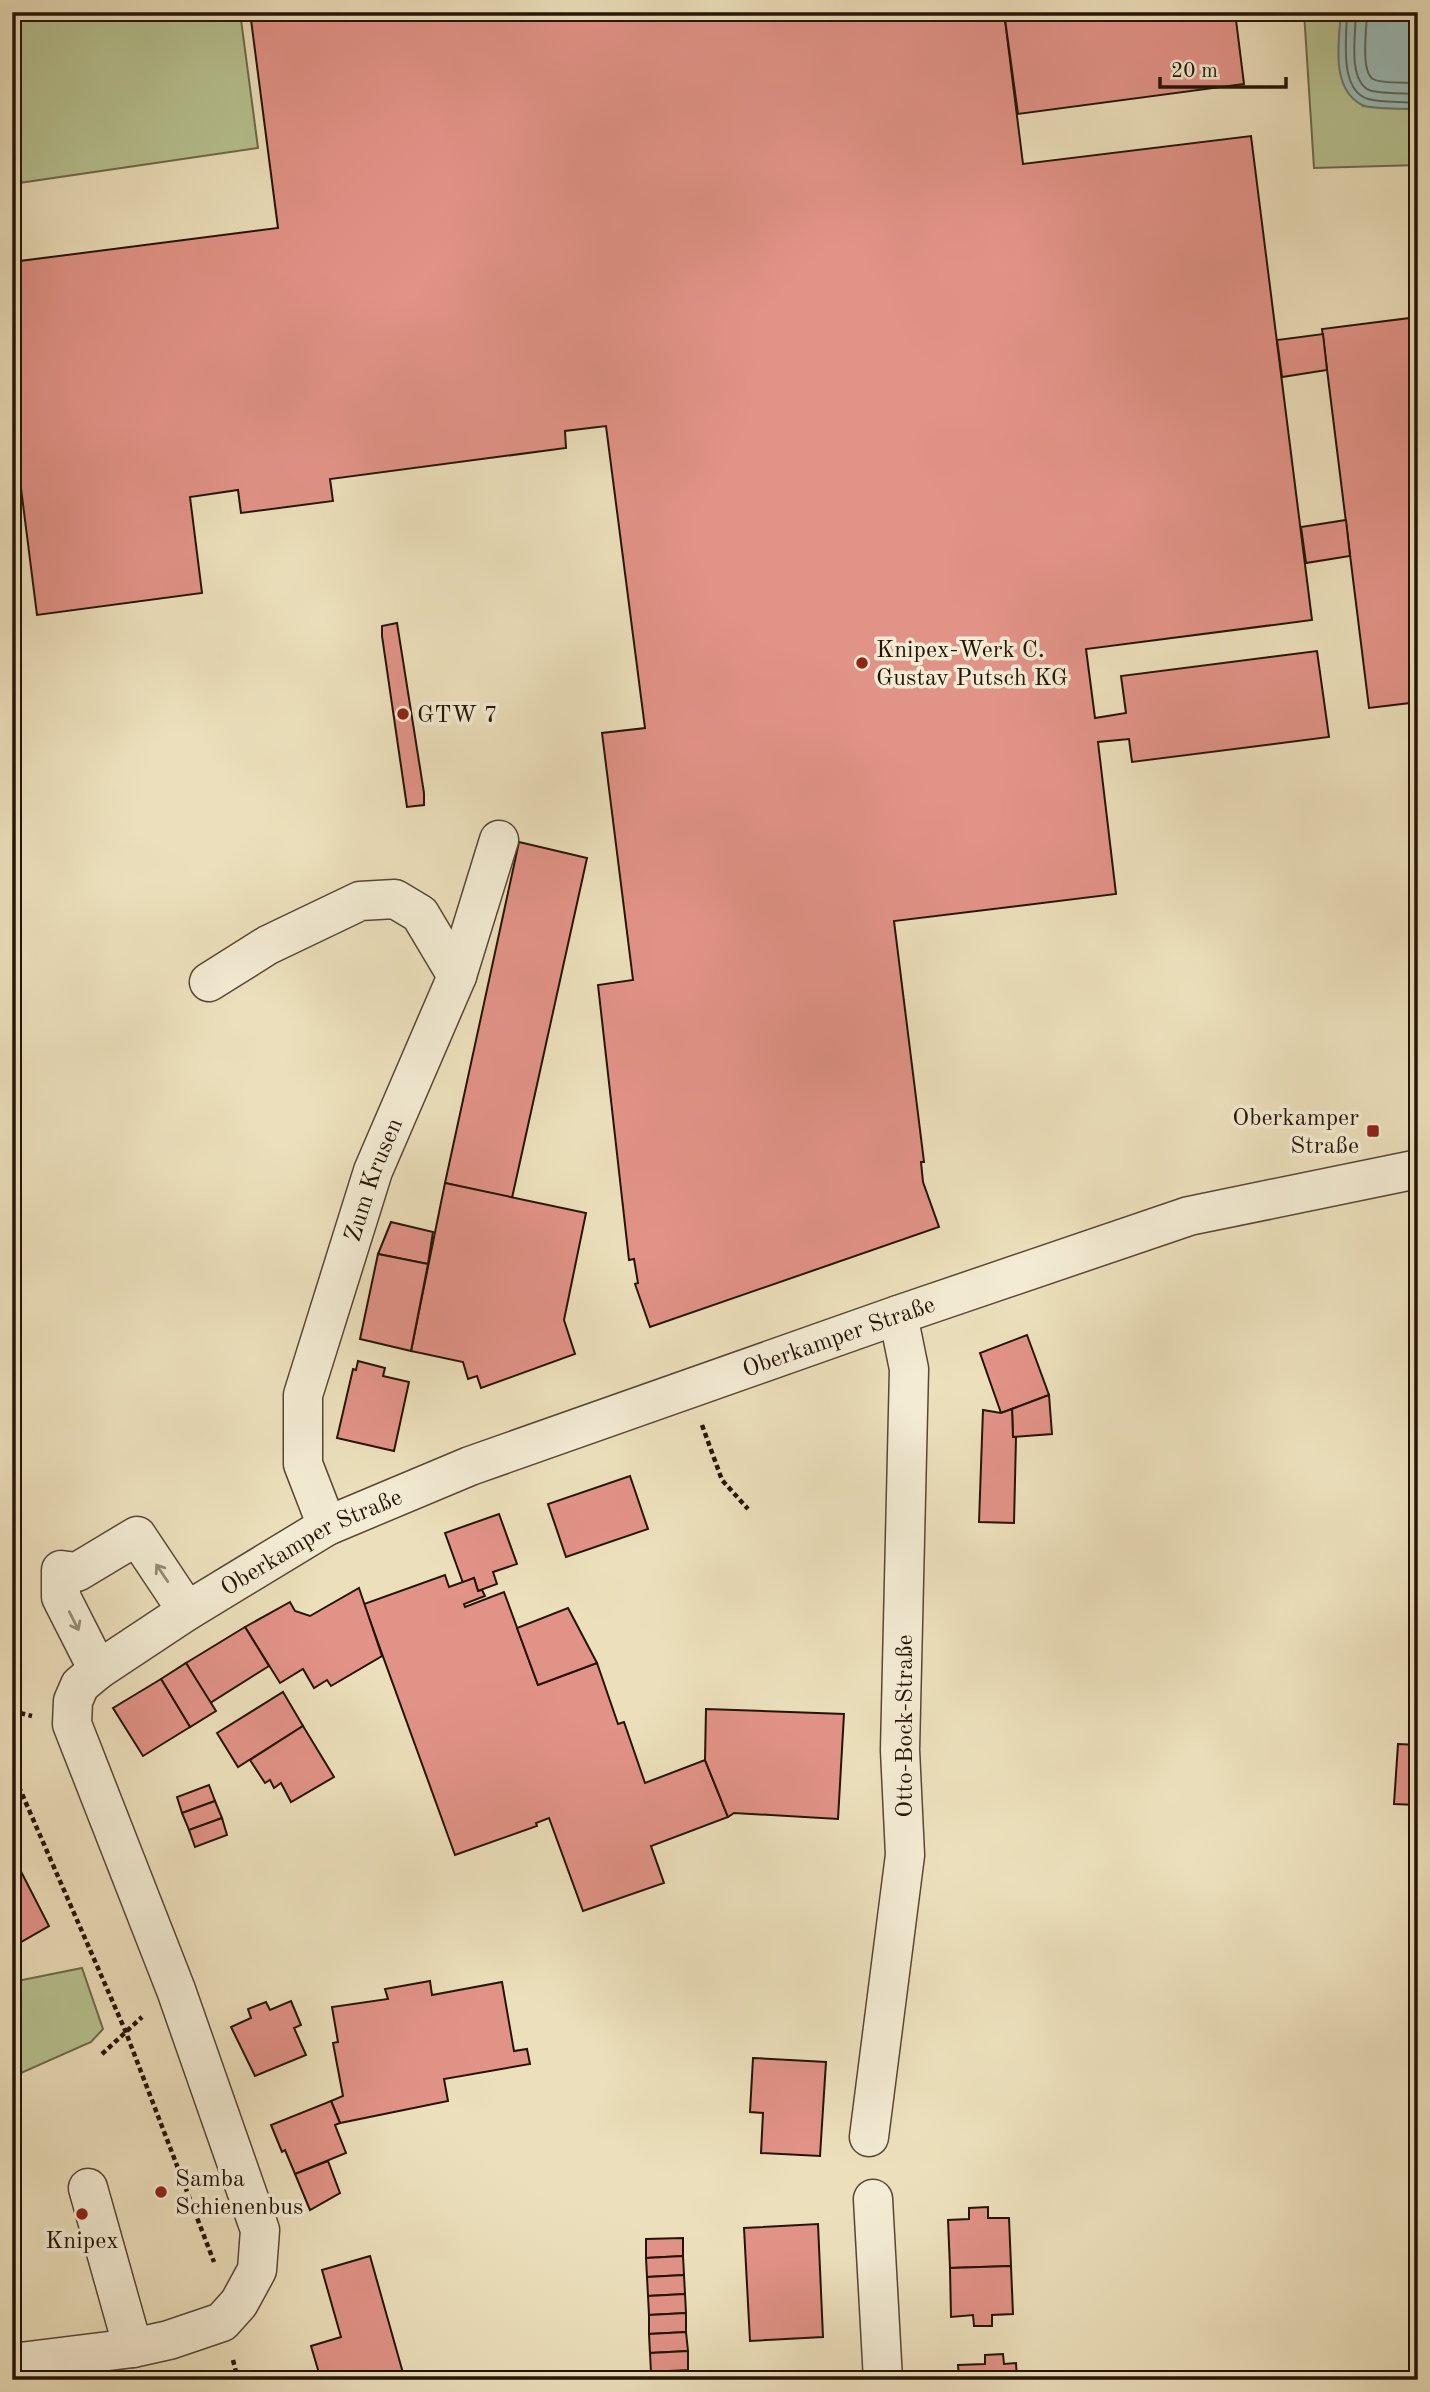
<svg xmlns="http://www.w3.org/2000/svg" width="1430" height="2392" font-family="'Old Standard TT',serif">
<rect width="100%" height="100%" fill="#ece0bc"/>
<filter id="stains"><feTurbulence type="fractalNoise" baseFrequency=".00286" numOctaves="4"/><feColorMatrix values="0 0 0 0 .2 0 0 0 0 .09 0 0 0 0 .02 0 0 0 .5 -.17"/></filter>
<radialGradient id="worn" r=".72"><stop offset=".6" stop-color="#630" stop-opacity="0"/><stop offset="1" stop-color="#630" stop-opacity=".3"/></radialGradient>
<!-- green -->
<g fill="#b7c291" stroke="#6e6b4c" stroke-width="2">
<path d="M12,12H240L258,148L12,184Z"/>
<path d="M1304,12H1341L1339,42L1363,106L1418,109V165L1314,168Z"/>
<path d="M82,1968L103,2029L91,2042L12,2077V1982Z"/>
</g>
<!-- water -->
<path fill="#9abbb7" stroke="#6b7870" stroke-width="2" d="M1341,12H1418V109C1407,109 1370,109 1362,105C1330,89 1339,40 1341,12Z"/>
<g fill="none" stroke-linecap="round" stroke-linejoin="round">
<!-- shore -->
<g stroke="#60685e" stroke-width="2">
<path d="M1347,12C1347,35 1338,90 1368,99C1382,103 1402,101 1418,103"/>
<path d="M1356,12C1356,32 1347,79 1369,90C1378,94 1406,93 1418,94"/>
<path d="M1367,12C1367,26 1360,71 1373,79C1380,84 1408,82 1418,83"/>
</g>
</g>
<!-- building -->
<g fill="#e29388" stroke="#251406" stroke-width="2">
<path d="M250,12H1004L1023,164L1251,136L1312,620L1086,649L1095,718L1126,713L1121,676L1317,651L1329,737L1132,762L1129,739L1098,742L1116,894L894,921L924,1162H921L923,1182L939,1227L650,1327L635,1284L638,1283L634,1259L629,1260L598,985L633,980L602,733L645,728L606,426L565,431L566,448L330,479L333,501L241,513L238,490L190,497L202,593L37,615L12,417V262L278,228Z"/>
<path d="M1004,12H1235L1244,84L1018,114Z"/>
<path d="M1418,317V702L1369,708L1322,329Z"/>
<path d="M1323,334L1327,370L1282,377L1277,340Z"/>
<path d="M1346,520L1350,556L1306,563L1301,527Z"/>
<path d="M397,623L424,793V805L407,807L382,636V626Z"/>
<path d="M519,842L587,858L512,1198L445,1183Z"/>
<path d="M445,1183L586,1213L564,1320L575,1354L481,1388L477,1376L468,1379L463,1362L411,1351Z"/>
<path d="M391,1222L433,1232L428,1264L378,1254Z"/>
<path d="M378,1254L428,1264L411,1351L360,1339Z"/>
<path d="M1027,1335L1049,1395L1001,1413L980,1353Z"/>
<path d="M358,1361L385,1368L383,1376L409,1382L394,1451L337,1438L353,1369L356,1370Z"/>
<path d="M1049,1395L1052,1434L1013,1437L1012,1409Z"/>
<path d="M1012,1409L1013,1437H1016L1014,1523L979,1522L983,1410L1001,1413Z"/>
<path d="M630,1476L648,1529L566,1557L548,1504Z"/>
<path d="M499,1514L517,1564L493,1572L497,1584L478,1591L474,1578L463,1583L445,1533Z"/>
<path d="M445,1575L449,1587L474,1578L478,1591L482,1590L485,1596L464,1604L465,1607L504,1592L538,1685L597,1663L618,1724L624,1722L645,1783L705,1760L728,1817L651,1846L664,1883L583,1911L549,1818L536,1823L537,1826L455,1855L364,1604Z"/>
<path d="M359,1588L382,1656L331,1686L327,1680L314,1688L303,1669L280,1683L245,1627L290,1602L295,1611L310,1616Z"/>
<path d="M568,1608L597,1663L538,1685L517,1628Z"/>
<path d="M245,1627L269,1666L210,1703L186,1663Z"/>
<path d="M186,1663L216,1711L190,1727L161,1679Z"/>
<path d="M161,1679L190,1727L143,1756L113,1708Z"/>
<path d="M283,1692L303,1726L238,1767L217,1733Z"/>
<path d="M706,1709L844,1714L838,1819L734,1813L728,1817L705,1760Z"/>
<path d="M303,1726L334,1777L291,1802L281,1783L274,1788L270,1780L265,1783L250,1760Z"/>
<path d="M1398,1744L1418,1745V1805L1394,1804Z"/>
<path d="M209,1785L215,1801L182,1813L177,1797Z"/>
<path d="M215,1801L222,1818L189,1830L182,1813Z"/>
<path d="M222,1818L227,1835L195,1847L189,1830Z"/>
<path d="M12,1854L49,1926L14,1946L12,1942Z"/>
<path d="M430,1981L432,1995L502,1982L514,2051L527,2049L530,2064L444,2079L448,2101L340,2123L331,2101L343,2096L333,2043L338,2042L332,2007L388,1999L385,1989Z"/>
<path d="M291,2001L301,2025L294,2028L306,2055L255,2076L231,2027L251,2018L248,2009L266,2002L270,2010Z"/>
<path d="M753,2058L826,2062L820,2156L761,2153L763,2113L750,2112Z"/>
<path d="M331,2101L340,2123L335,2125L346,2153L295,2174L285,2150L282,2152L271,2125Z"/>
<path d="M328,2161L340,2193L310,2210L295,2174Z"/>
<path d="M988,2207V2218H1009L1011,2266L950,2268L948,2220L969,2219V2208Z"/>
<path d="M818,2224L823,2337L750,2341L744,2228Z"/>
<path d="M683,2238V2256L646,2258V2239Z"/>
<path d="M370,2256L403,2373L380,2380H321L311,2346L341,2337L322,2270Z"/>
<path d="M683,2256L684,2275L647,2277L646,2258Z"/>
<path d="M1011,2266L1013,2314L992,2315V2326H974L973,2315L951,2317L950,2268Z"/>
<path d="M684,2275L685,2294L648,2296L647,2277Z"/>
<path d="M685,2294L686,2313L649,2315L648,2296Z"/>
<path d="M686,2313V2332L649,2334V2315Z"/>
<path d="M686,2332L688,2351L650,2353L649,2334Z"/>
<path d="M688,2351V2370L651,2372L650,2353Z"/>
<path d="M1003,2354L1004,2364L1016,2363L1017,2380H959L958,2365L985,2364V2355Z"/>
</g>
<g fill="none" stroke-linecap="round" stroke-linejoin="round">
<defs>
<g id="minor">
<path d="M209,982L268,945L360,901L395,899L420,914L457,976"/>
<path id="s1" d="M327,1526L303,1464V1395L373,1171L457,976L499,840"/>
<path d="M98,1670L61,1597V1570L77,1572L137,1536L187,1611"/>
<path d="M869,2137L905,1855L900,1750L909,1369L898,1315"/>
<path d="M88,2188L133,2348"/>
<path d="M873,2199L883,2380"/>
<path id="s2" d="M12,2363L133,2348L169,2340L222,2322L239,2303L257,2270L260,2230L176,1990L72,1724L73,1701L80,1685L98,1670L187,1611L327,1526L470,1466L898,1315L1189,1216L1418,1169"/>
</g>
</defs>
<!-- minor casing -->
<use href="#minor" stroke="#574734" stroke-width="41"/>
<!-- path -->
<g stroke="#251406" stroke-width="4.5" stroke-dasharray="5 3.5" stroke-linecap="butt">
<path d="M702,1425L722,1480L748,1509"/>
<path d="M12,1711L32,1716"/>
<path d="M12,1771L125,2030L214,2262"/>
<path d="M102,2054L142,2017"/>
<path d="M233,2360L238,2380"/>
</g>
<!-- minor -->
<use href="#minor" stroke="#f3ebd3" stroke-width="38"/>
</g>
<!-- one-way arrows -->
<defs><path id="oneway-shaft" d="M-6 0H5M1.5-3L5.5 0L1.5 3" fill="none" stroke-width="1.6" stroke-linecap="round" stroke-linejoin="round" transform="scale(1.75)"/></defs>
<g stroke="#968a77">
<use href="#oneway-shaft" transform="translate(162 1573) rotate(-124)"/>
<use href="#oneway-shaft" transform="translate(74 1621) rotate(63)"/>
</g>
<!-- markers -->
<g fill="#8f2418" stroke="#f3ebd3" stroke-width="2.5">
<circle cx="862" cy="663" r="7"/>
<circle cx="403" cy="714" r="7"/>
<rect x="1366" y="1124" width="14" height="14" rx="3.5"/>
<circle cx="161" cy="2192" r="7"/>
<circle cx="82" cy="2214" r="7"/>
</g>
<g text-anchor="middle" stroke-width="7" stroke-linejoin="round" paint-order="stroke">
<!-- poi labels -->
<g font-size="24" fill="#251406" stroke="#f3ebd3" text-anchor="start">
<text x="876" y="657">Knipex-Werk C.<tspan x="876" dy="28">Gustav Putsch KG</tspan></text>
<text x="417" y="722">GTW 7</text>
<text x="1359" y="1125" text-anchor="end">Oberkamper<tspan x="1359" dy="28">Straße</tspan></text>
<text x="175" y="2186">Samba<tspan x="175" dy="28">Schienenbus</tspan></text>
<text x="82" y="2248" text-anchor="middle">Knipex</text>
</g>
<!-- street labels -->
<g font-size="24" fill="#251406" stroke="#f3ebd3">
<text dy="8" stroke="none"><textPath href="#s1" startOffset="362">Zum Krusen</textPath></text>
<text dy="8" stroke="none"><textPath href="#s2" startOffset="1738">Oberkamper Straße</textPath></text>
<text dy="8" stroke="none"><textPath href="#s2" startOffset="1171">Oberkamper Straße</textPath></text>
<text transform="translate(904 1726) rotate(-90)" y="8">Otto-Bock-Straße</text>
</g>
</g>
<!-- margin -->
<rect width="1430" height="2392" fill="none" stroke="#ece0bc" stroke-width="42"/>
<rect x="14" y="14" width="1402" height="2364" fill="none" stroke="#251406" stroke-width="3.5"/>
<rect x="21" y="21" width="1388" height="2350" fill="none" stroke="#251406" stroke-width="2"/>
<!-- scale -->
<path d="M1160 77v10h126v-10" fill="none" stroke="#251406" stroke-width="3.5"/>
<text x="1171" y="77" font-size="21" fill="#251406" stroke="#f3ebd3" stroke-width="5" paint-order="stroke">20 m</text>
<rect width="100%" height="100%" filter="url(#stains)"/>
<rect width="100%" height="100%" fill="url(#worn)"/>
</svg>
